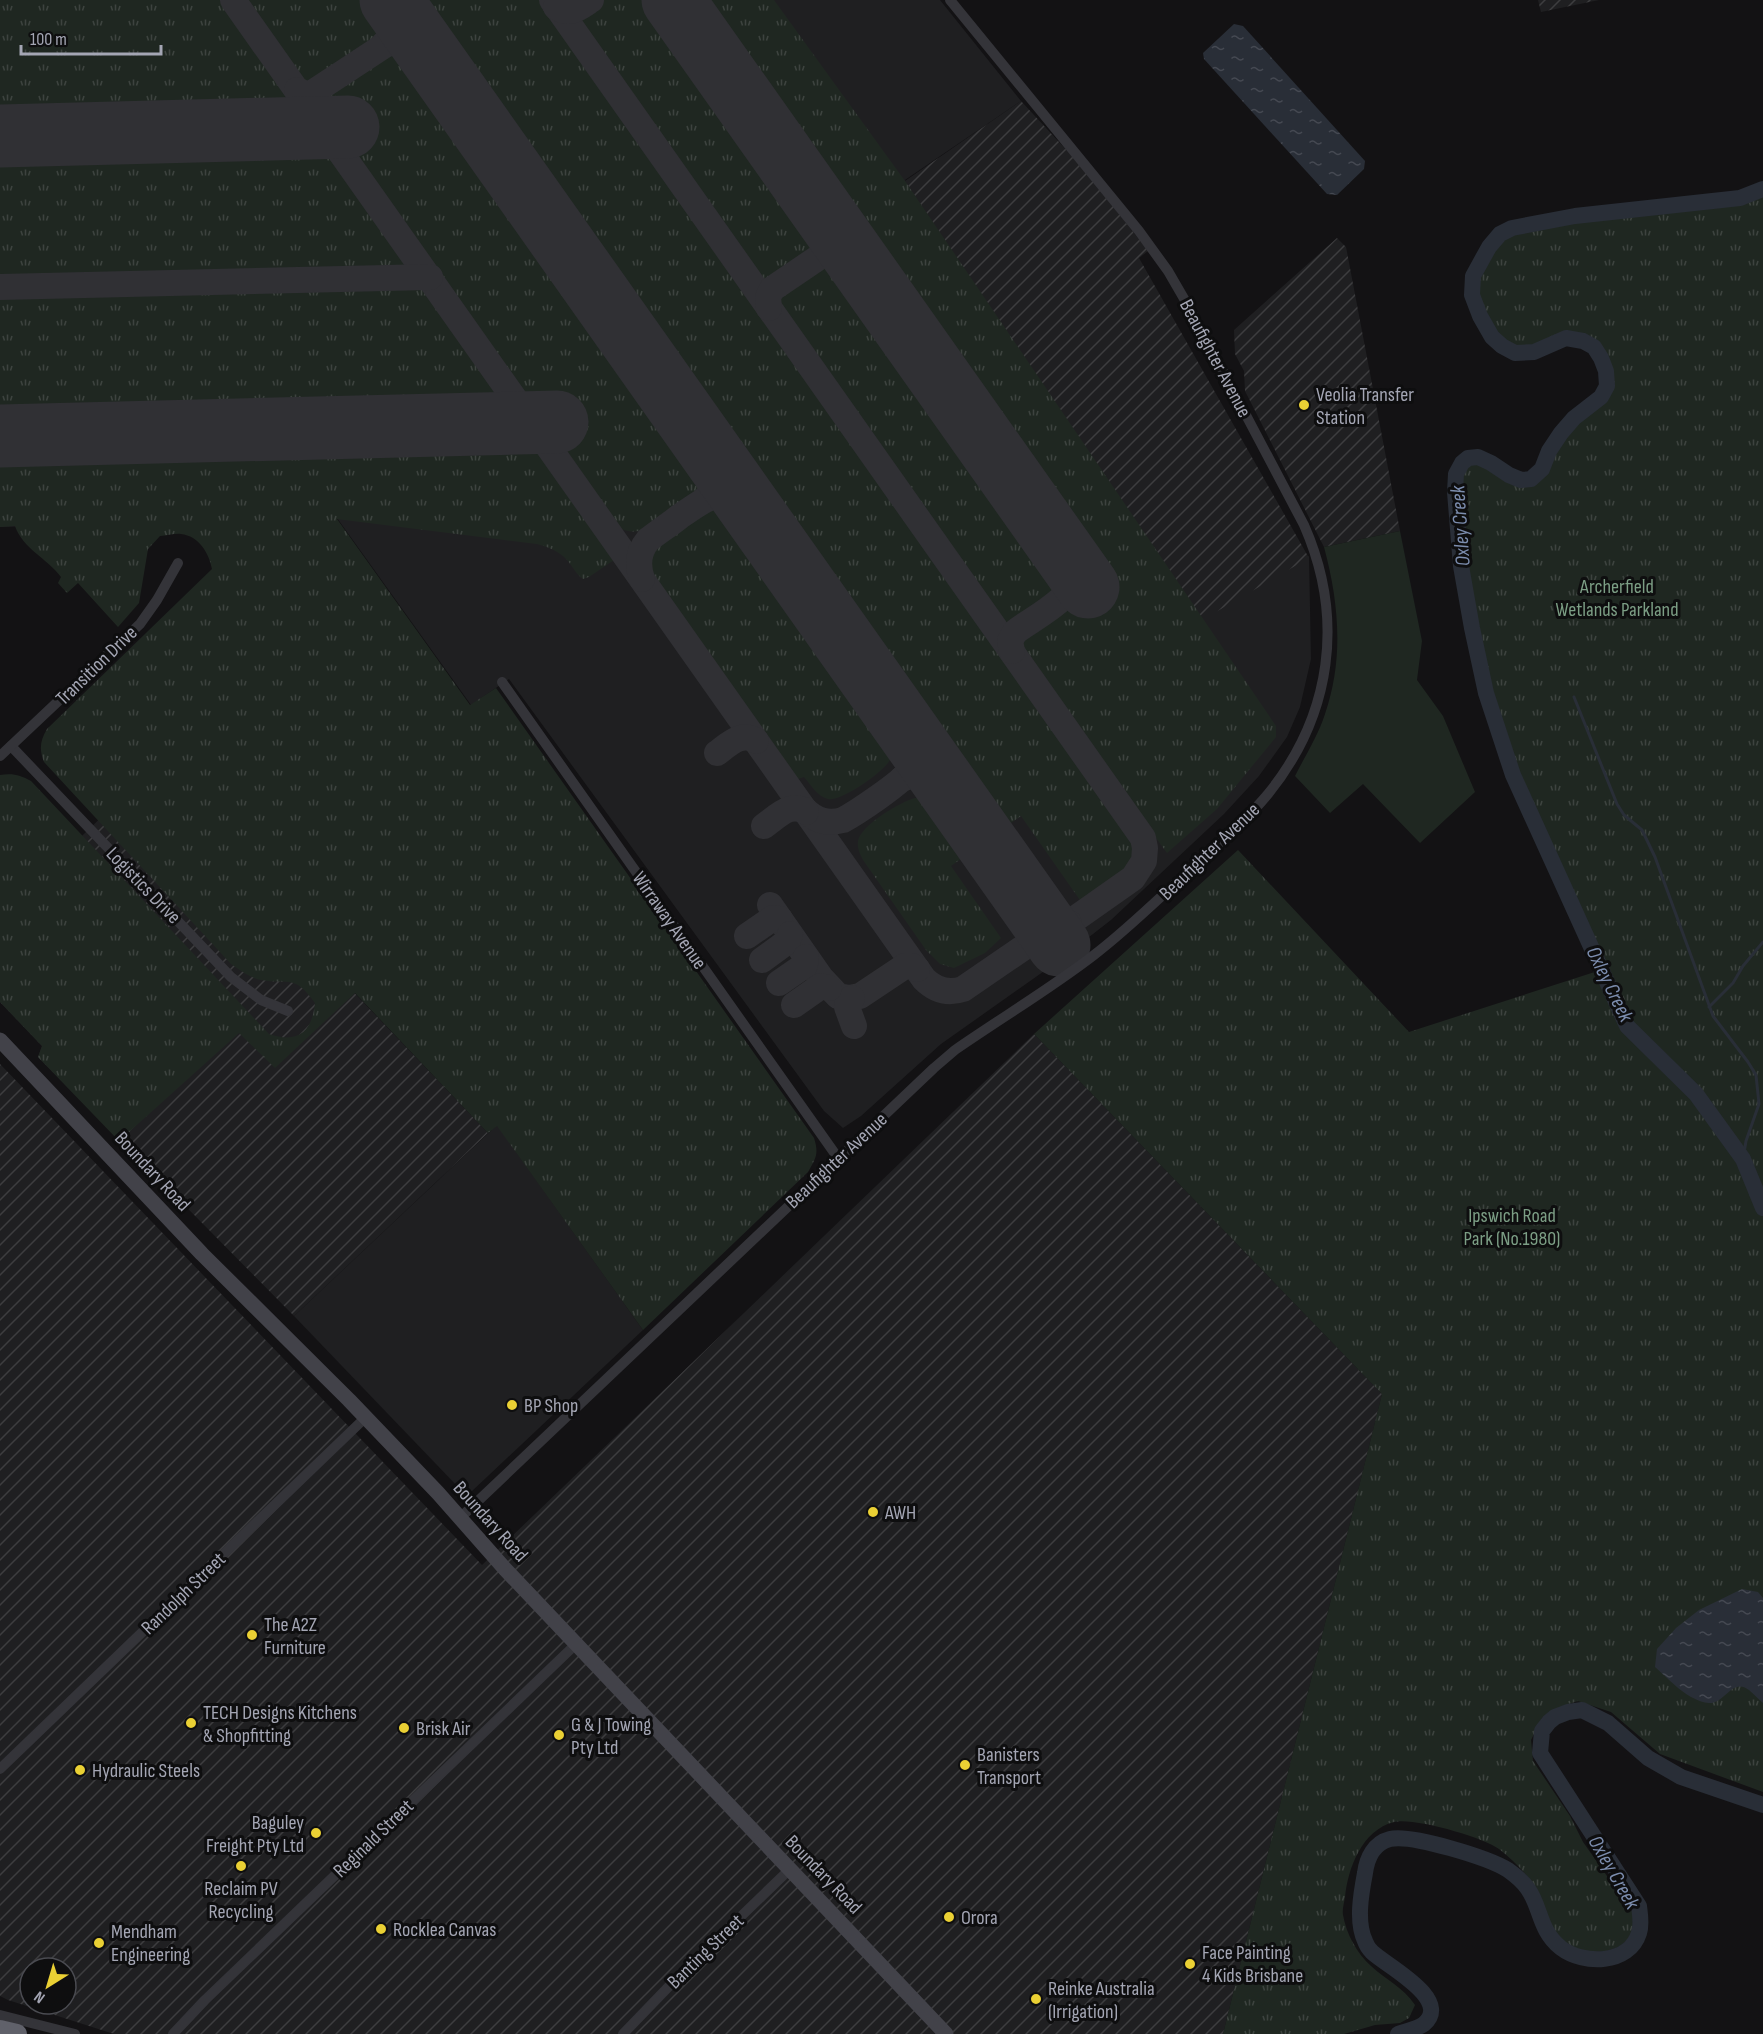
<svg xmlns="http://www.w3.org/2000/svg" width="1763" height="2034" font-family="'Sofia Sans Condensed',sans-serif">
<defs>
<pattern id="industrial-furrows" width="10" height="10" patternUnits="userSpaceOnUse" patternTransform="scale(1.5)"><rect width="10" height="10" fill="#1f1f21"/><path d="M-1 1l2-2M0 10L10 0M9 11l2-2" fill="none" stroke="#3d3d3f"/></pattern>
<pattern id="grass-tufts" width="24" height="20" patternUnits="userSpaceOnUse" patternTransform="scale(1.5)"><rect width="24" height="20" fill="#1f2721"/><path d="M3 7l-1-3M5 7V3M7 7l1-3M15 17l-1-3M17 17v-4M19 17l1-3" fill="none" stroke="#3d433f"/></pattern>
<pattern id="water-ripples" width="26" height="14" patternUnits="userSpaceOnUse" patternTransform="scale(1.5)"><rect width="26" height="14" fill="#292e37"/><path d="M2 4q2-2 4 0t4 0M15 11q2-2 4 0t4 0" fill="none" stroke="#454952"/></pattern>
</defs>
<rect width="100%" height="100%" fill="#131214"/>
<!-- built -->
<g fill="#1f1f21">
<path d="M0,0H940L1021,101L905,180L1202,619L1309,556L1311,659L1300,707L1287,737L1259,776L1224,814L1111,920L1057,962L941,1044L861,1116L843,1128L824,1111L509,679L471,705L337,518L0,527Z"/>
<path d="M497,1125L643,1330L471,1492H464L459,1488L294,1316Z"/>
</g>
<!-- industrial -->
<g fill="url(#industrial-furrows)" fill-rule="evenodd">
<path d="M1538,0H1599L1541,12Z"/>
<path d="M1021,101L1083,168L1148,251L1139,258L1309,558L1202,620L905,181Z"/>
<path d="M1337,238L1346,247L1400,531L1324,547L1245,391L1244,371L1235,354L1234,330Z"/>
<path d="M142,778L344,982L488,1133L294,1316L38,1057L42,1046L0,1002V915Z"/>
<path d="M1034,1034L1382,1394L1223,2034H114L8,2000L0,1996V1064L482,1565ZM30,1968H66V2004H30Z"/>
</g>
<!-- grass -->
<g fill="url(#grass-tufts)">
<path d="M0,0H222L288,97L284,105L279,108L221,109L222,153L326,150L332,155L496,388L495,395L486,402L431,404L432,447L529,445L539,448L617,558L589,577L583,579C576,574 573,567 567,560C559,551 548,547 537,544L337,519L470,705L496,688L814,1138C819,1154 816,1158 808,1172L643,1330L497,1126L488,1133L355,993L275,1068L239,1033L119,1141L38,1057L42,1046L0,1002V775C13,773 20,775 31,781L269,1034C298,1044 312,1032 315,1003C294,974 291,985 261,980C250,978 240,970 231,964L44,762C39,749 40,741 47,729L212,569C209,553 199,536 181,534C175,533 167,536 160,536L148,549L139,603L118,627L78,583L67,593L58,583L61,577C47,558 23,549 15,526L0,527Z"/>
<path d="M243,0H364L382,24L383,33C377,47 320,84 305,85L300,82Z"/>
<path d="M418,0H544L1134,835C1150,870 1109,887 1086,903H1082L1021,816L1004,828Z"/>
<path d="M601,0H656L822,234V243L818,249L771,282H762L758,279L579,25C578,12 592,7 601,0Z"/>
<path d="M689,0H774L905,181L1276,726V737L1217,809L1167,853L1021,653C1018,644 1018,638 1025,631L1106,575L1032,470L1017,464Z"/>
<path d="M392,50L402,54L705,482L702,490L696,496C672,512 640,548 613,523L559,446L558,400H526L350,150L348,106L318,107L315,103L322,94L382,54Z"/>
<path d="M1763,189V1792L1660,1754L1611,1712L1578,1701L1560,1707L1542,1718L1531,1740L1533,1761L1570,1816L1583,1842L1633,1913C1641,1950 1596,1960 1570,1946C1549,1934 1548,1912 1538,1893C1530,1876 1513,1860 1499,1849C1483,1837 1413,1817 1394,1822C1362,1830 1348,1868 1345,1897C1344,1903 1342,1910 1343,1915C1346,1933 1357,1954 1371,1966C1386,1980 1403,1987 1415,2005L1409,2018L1400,2023L1375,2025L1344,2034H1223L1382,1394L1034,1034L1238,850L1409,1032L1601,970C1580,924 1560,878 1539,832C1519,787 1498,741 1486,692C1481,674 1479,655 1475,637C1468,600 1461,564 1458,526C1457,509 1449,471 1466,460C1485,447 1503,478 1521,480C1540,482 1551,448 1560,435C1564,428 1570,421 1576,416C1586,408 1604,401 1607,386C1609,377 1604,364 1600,356C1578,317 1544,359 1515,353C1499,349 1489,332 1481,318C1475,306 1469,290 1473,276C1475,266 1492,241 1500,234C1511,224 1533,224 1547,221C1611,210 1676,205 1740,198Z"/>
<path d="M832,256L841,261L995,480L996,496L1056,581C1057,587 1057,590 1054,595C1046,604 1020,621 1009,624L999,619L774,302L777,292L826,257Z"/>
<path d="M716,504L723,507L890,744C891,749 892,754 891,758C886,771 841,802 828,799C818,797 810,784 804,777L798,779L788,770L652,580C648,570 646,562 650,552C656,539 702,507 716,504Z"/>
<path d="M915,798H922L926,801L930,799L968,854L951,866L1001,938L985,953L954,968L940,964L926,950L863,860C860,854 857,848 858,841C861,825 900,802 915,798Z"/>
</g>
<!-- pitch -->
<path fill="#1f2721" d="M1400,531L1422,641L1417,680L1443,716L1475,792L1420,843L1363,784L1330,813L1295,776C1305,756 1318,736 1325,714C1344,659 1339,603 1324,547Z"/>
<!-- water -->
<g fill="url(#water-ripples)">
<path d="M1234,24L1243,26L1365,161L1364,169L1337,195L1327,194L1204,59L1203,53Z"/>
<path d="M1742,1589L1758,1592L1763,1598V1703C1758,1699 1754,1694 1749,1690C1732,1677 1725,1704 1709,1703C1688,1701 1670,1680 1655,1667L1657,1649L1676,1628L1699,1610Z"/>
</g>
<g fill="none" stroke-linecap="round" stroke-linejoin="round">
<!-- stream -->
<g stroke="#292e37" stroke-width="3">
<path d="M1574,697L1617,804L1624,815L1642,830L1655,857L1713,1016L1748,1062L1756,1075L1759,1104L1746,1141L1743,1159"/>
<path d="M1709,1007L1733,983L1743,966L1763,942"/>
<path d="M1400,2033L1402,2034"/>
</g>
<!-- river -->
<g stroke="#292e37" stroke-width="16">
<path d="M1763,189L1740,198L1575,216L1512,228L1500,234L1489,247L1473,276L1472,295L1480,316L1492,337L1502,346L1515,353L1534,352L1566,338L1583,341L1594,347L1601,358L1606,371L1607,386L1601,397L1574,418L1561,433L1549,451L1542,469L1531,479L1521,480L1509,475L1491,463L1478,457L1468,458L1462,463L1456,474L1455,492L1461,566L1472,628L1486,693L1513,775L1627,1026L1696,1094L1743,1159L1763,1208"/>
<path d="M1398,2034C1406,2031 1417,2029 1424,2024C1453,1999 1385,1965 1372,1952C1369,1949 1366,1944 1365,1941C1356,1922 1361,1894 1365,1873C1367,1858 1374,1843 1390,1839C1412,1834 1489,1858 1508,1870C1515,1875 1523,1881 1528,1889C1541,1907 1539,1931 1561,1948C1583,1965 1629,1965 1639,1933C1642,1924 1640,1915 1639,1906L1540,1753L1542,1731L1549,1722L1555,1717L1568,1712L1582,1710L1608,1723L1648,1758L1681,1777L1763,1805"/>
</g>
<!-- taxiway -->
<g stroke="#303034" stroke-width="26">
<path d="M233,0L924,979C935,990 948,994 963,989L1039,937L1062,928L1133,878L1144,861L1145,848L1143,838L552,0"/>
<path d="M672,0L682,13"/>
<path d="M556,7C570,16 579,8 591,0"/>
<path d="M382,46C397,33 399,16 390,0"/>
<path d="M297,90L305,94L312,93L385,45C400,38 415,40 427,53L477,122"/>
<path d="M805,187C817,205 844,231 824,252"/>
<path d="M0,287L430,277"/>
<path d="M769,308L768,297L772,289L831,249C854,247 866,274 878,291"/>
<path d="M663,385L716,464C718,478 715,489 705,499"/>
<path d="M642,579C637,565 638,552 648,540C658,532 669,525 679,517C702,502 721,482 747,506L799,577"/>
<path d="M1012,651L1010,641L1015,632C1031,619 1080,596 1074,572C1070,559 1057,545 1050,533"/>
<path d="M717,753C729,744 742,731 756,741"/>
<path d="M902,779C933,764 947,788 963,810C971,822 980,834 989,845"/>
<path d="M805,810C816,821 828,824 843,820C856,813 903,782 910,770C916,760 915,749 911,738L861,665"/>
<path d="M764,826C777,817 791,801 806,812"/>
<path d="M997,857L1045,922L1058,926L1069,923"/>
<path d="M770,905L821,978L838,996L849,998L860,996L905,966H912L917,969"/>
<path d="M747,936L773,918L780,919"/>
<path d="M762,960L788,941L790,934"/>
<path d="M779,983L805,965L806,957"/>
<path d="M852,998L848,1001L847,1007L854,1026"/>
<path d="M794,1005L821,986L829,988"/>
</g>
<!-- runway -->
<g stroke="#303034" stroke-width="63">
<path d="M391,0L1059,945"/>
<path d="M673,0L1088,587"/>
<path d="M0,136L348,127"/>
<path d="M0,436L557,422"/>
</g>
<!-- minor -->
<g stroke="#343439" stroke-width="10">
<path d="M502,682L838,1158"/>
<path d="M11,746L231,977L261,1000L288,1011"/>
<path d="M0,756L140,624L157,600L178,563"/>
<path d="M460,1518L934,1068L955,1050C1001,1018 1050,989 1094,955C1128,929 1158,899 1190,870C1216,846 1245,822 1268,794C1332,715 1345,618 1304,525L1190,309L1168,271L1139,231L950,0"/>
<path d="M0,1769L366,1417"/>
<path d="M0,2015L75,2034"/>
<path d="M173,2034L205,2000L576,1644"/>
<path d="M623,2034L677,1978L790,1869"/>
</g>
<!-- secondary -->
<path stroke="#424249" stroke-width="15" d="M0,1040L202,1254L349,1400L438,1493L505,1569L946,2034"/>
<!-- motorway -->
<path stroke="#60616a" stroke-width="20" d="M0,2030L17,2034"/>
</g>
<!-- markers -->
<g fill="#ead034" stroke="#0e0e0f" stroke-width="2">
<circle cx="1304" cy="405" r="6"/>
<circle cx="512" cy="1405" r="6"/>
<circle cx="873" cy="1512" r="6"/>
<circle cx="252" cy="1635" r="6"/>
<circle cx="191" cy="1723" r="6"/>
<circle cx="404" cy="1728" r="6"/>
<circle cx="559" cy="1735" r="6"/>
<circle cx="965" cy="1765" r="6"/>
<circle cx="80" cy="1770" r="6"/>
<circle cx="316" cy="1833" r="6"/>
<circle cx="241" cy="1866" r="6"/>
<circle cx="949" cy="1917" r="6"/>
<circle cx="381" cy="1929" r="6"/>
<circle cx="99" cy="1943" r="6"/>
<circle cx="1190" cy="1964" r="6"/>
<circle cx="1036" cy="1999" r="6"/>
</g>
<g text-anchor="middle" stroke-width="6" stroke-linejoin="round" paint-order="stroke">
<!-- street labels -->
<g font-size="20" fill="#a4a6b4" stroke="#0e0e0f">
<text transform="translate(1216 358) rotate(62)" y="7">Beaufighter Avenue</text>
<text transform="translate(96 665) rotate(-44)" y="7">Transition Drive</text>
<text transform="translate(1209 851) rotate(-44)" y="7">Beaufighter Avenue</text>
<text transform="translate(144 885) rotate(46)" y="7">Logistics Drive</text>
<text transform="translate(670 920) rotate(55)" y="7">Wirraway Avenue</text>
<text transform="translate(836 1160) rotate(-43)" y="7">Beaufighter Avenue</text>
<text transform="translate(153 1171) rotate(47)" y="7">Boundary Road</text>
<text transform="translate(491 1521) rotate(48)" y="7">Boundary Road</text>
<text transform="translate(183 1593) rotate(-44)" y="7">Randolph Street</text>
<text transform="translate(373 1838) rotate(-44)" y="7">Reginald Street</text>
<text transform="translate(824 1874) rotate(46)" y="7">Boundary Road</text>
<text transform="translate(705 1951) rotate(-44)" y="7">Banting Street</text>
</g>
<!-- poi labels -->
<g font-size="20" fill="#a4a6b4" stroke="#0e0e0f" text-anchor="start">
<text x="1316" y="401">Veolia Transfer<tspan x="1316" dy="23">Station</tspan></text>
<text x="524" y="1412">BP Shop</text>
<text x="885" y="1519">AWH</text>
<text x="264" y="1631">The A2Z<tspan x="264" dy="23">Furniture</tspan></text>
<text x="203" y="1719">TECH Designs Kitchens<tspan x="203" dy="23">&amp; Shopfitting</tspan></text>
<text x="571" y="1731">G &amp; J Towing<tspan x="571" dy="23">Pty Ltd</tspan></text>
<text x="416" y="1735">Brisk Air</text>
<text x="977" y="1761">Banisters<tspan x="977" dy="23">Transport</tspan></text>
<text x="92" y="1777">Hydraulic Steels</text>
<text x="304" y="1829" text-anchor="end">Baguley<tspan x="304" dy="23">Freight Pty Ltd</tspan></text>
<text x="241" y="1895" text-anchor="middle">Reclaim PV<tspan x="241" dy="23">Recycling</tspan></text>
<text x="961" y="1924">Orora</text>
<text x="393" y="1936">Rocklea Canvas</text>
<text x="111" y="1938">Mendham<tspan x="111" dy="23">Engineering</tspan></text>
<text x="1202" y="1959">Face Painting<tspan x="1202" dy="23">4 Kids Brisbane</tspan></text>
<text x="1048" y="1995">Reinke Australia<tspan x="1048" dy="23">(Irrigation)</tspan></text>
</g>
<!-- park labels -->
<g font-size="20" fill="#7c9e85" stroke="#0e0e0f">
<text x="1617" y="593">Archerfield<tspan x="1617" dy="23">Wetlands Parkland</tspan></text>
<text x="1512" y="1222">Ipswich Road<tspan x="1512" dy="23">Park (No.1980)</tspan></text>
</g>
<!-- water labels -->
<g font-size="21" font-style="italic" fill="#7c8dae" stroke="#0e0e0f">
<text transform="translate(1460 526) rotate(-94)" y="7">Oxley Creek</text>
<text transform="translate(1610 984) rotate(64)" y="7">Oxley Creek</text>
<text transform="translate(1614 1872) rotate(60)" y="7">Oxley Creek</text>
</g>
</g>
<!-- north arrow -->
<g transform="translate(48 1986) rotate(217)"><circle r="28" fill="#0e0e0f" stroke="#4a4b51" stroke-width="1.5"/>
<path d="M0-4.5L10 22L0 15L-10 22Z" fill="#ead034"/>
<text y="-9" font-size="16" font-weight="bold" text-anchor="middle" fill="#a4a6b4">N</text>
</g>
<!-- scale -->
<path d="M21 45v9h140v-9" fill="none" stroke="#a4a6b4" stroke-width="3"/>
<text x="30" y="45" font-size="18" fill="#a4a6b4" stroke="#0e0e0f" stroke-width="4.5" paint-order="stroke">100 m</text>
</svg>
